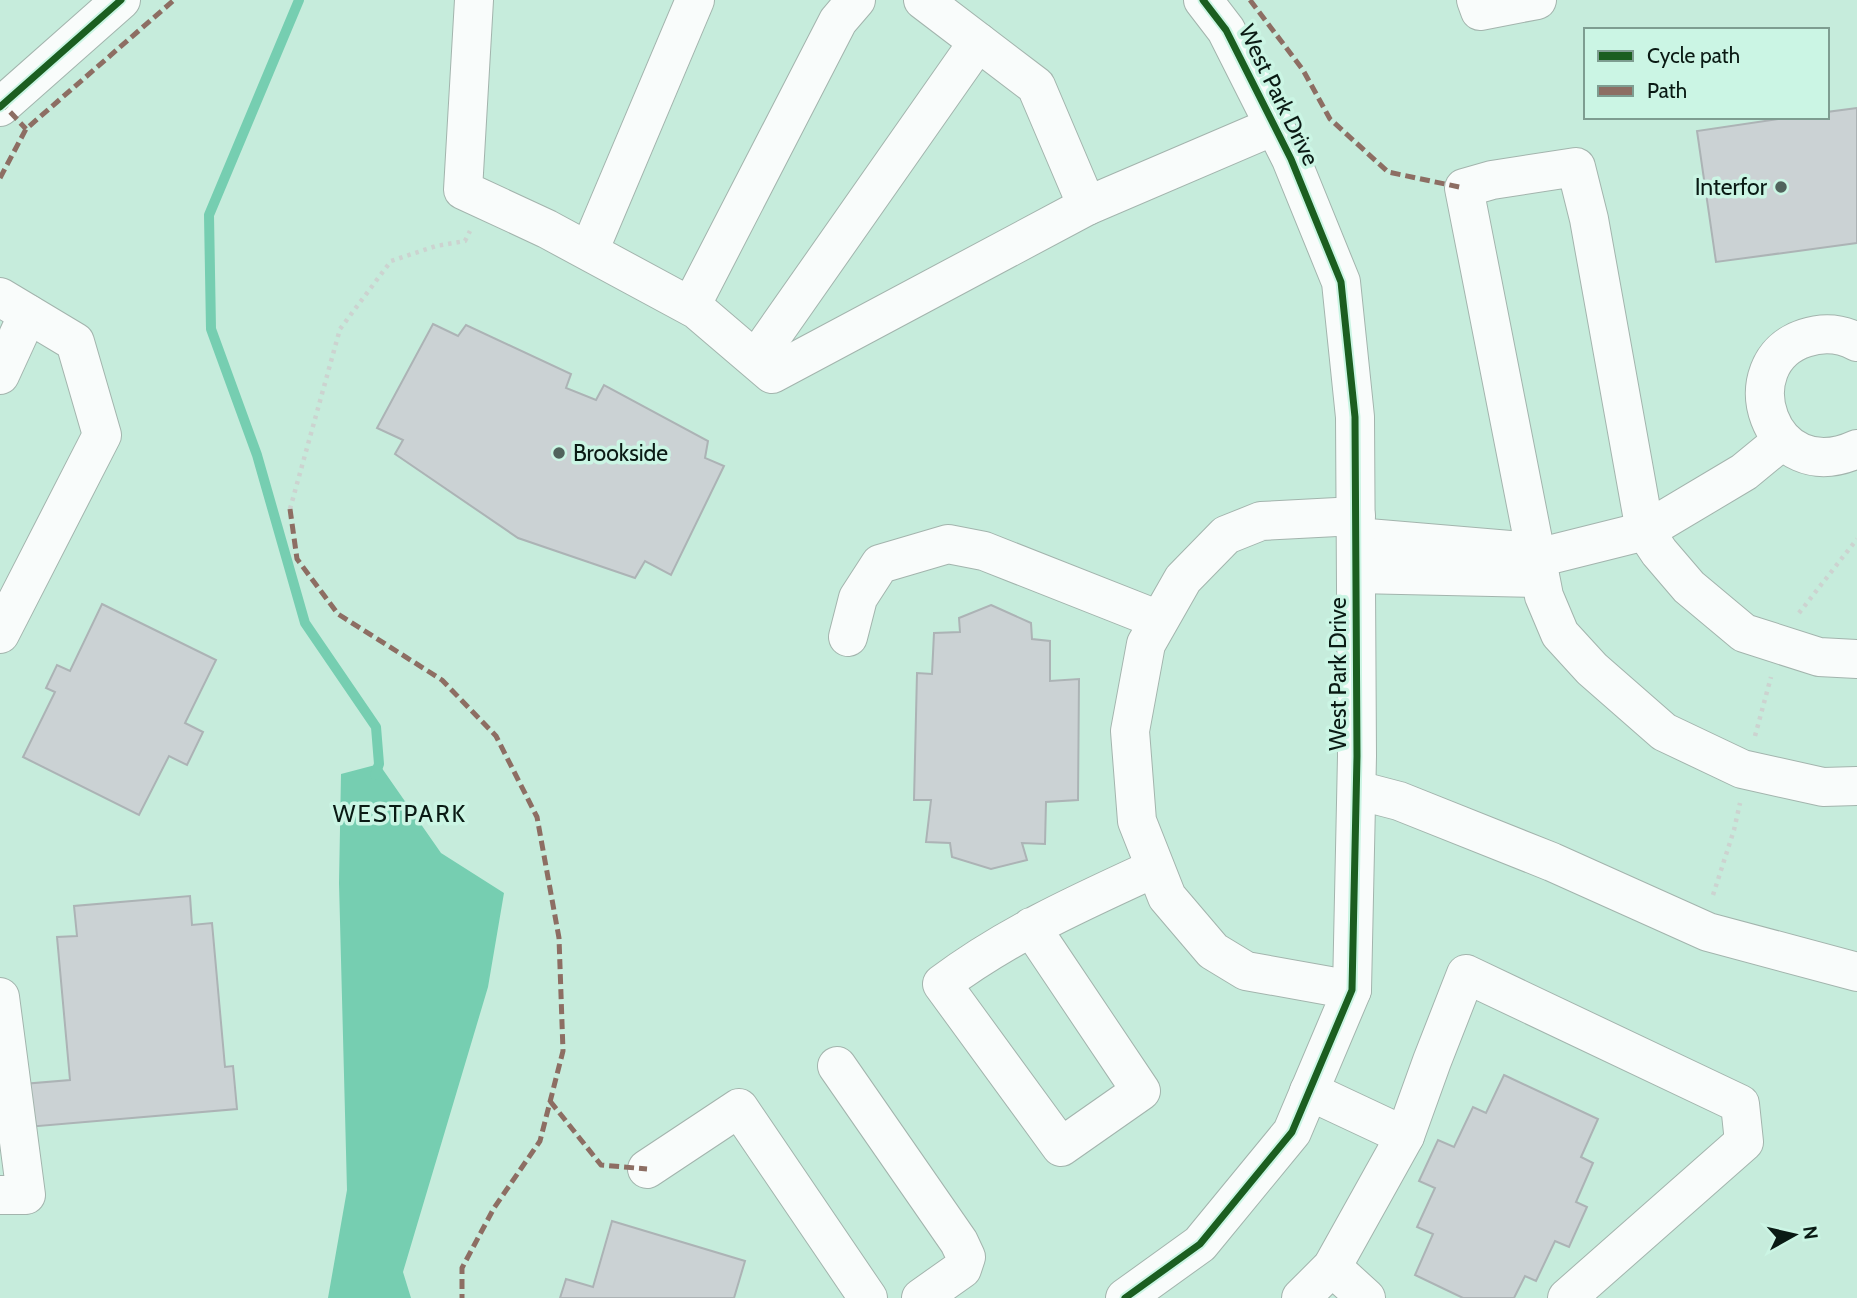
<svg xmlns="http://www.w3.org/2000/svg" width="1857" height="1298" font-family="Cabin,sans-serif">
<rect width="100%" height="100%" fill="#d5ebe2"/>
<!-- built -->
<path fill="#c6ecdc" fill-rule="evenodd" d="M0,0H1857V1298H0ZM1586,30H1827V117H1586Z"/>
<!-- water -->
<path fill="#76ceb1" d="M379,764L441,853L504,893L488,987L403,1272L411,1298H328L347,1190L339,883L341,774Z"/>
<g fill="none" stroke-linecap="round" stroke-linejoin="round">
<!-- stream -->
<path stroke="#76ceb1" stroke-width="10" d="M299,0L209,215L211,329L257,455L305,623L376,727L379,764L375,775"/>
</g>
<!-- building -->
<g fill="#cbd2d4" stroke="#acb3b5" stroke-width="2">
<path d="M1857,108V243L1716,262L1697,131L1791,117H1827V112Z"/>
<path d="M433,324L458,336L466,325L571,374L566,388L596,400L604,385L708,441L705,458L724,466L671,575L645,561L635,578L518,538L395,454L403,440L377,428Z"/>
<path d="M102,604L216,660L185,723L203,732L187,765L169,756L139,815L23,757L55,692L46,688L57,665L70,671Z"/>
<path d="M991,605L1031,623L1032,639L1050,641V681L1079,679L1078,800L1046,802L1045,844L1022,843L1027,860L991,869L952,857L950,843L926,842L931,800H914L917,673L932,674L934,633L960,632L959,618Z"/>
<path d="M190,896L192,925L212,923L225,1067L233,1066L237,1109L27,1127L23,1084L70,1080L57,937L77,936L74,906Z"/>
<path d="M1504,1075L1598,1119L1581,1157L1593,1163L1576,1202L1587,1207L1569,1247L1555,1241L1536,1281L1525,1276L1514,1298H1463L1415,1275L1433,1234L1417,1227L1435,1188L1419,1181L1438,1140L1454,1147L1473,1107L1486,1113Z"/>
<path d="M612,1221L745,1261L734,1298H560L566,1279L593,1287Z"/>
</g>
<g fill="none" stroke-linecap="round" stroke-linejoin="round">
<defs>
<g id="minor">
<path d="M474,0L463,190L547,229L697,310L772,374L1087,206"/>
<path d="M923,0L1036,86L1087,206L1274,126"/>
<path d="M1476,0L1480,11L1537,0"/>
<path d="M0,107L121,0"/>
<path d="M589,251L695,0"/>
<path d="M0,297L75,342L102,435L0,634"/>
<path d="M691,306L838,21L856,0"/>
<path d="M1857,342C1840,333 1823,332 1805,338C1730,362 1768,490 1857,449"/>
<path d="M756,359L978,42"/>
<path d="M0,375L28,314"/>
<path d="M1356,537L1535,552"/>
<path d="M1537,558L1645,531L1744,472L1783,440"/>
<path d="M1356,574L1540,578"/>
<path d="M848,637L858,598L880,564L948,544L984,551L1159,620"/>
<path d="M1857,659L1819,657L1744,633L1689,587L1659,552L1645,531L1589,219L1576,167L1492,180L1464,188L1544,596L1560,634L1592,669L1664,732L1742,769L1823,787L1857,786"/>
<path d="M1357,790L1399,801L1552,862L1708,932L1857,972"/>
<path d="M1031,927L1141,1091L1061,1147L942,984C1007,935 1081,902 1155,868"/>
<path d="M1352,990L1246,971L1213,951L1167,897L1137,821L1130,731L1146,644L1183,579L1226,535L1261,521L1356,516"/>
<path d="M0,997L26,1195H0"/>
<path d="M837,1066L959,1242L966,1257L962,1269L921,1298"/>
<path d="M1309,1091L1405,1136"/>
<path d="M647,1169L739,1108L868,1298"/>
<path d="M1332,1267L1366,1298"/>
<path d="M1125,1298L1200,1244L1292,1132L1352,990L1357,756L1355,417L1341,282L1291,159L1226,30L1203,0"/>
<path d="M1301,1298L1332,1267L1405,1136L1432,1061L1466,974L1740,1104L1744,1142L1567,1298"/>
</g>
</defs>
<!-- minor casing -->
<use href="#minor" stroke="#a3b4ad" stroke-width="40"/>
<!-- path -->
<g stroke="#ccd3d0" stroke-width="4.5" stroke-dasharray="3.5 5" stroke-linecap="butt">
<path d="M290,509L340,329L391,261L436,246L465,241L470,231"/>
<path d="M1799,613L1857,539"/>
<path d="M1755,736L1771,677"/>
<path d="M1713,895L1734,830L1740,803"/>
</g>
<!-- minor -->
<use href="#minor" stroke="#f9fcfb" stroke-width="38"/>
<!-- quiet -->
<g stroke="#8d6e63" stroke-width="5" stroke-dasharray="10 5" stroke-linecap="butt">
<path d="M1250,0L1303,70L1330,119L1388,172L1464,188"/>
<path d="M0,101L26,129"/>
<path d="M0,178L26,129L174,0"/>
<path d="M290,509L297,559L338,614L442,680L496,736L537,817L559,938L563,1051L540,1141L494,1208L462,1268V1298"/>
<path d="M550,1101L601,1165L647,1169"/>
</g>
<defs>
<g id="cycleway">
<path d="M0,107L121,0"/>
<path d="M1125,1298L1200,1244L1292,1132L1352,990L1357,756L1355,417L1341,282L1291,159L1226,30L1203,0"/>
</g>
</defs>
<!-- cycleway casing -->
<use href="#cycleway" stroke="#cbf5e4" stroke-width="11"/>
<!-- cycleway -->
<use href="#cycleway" stroke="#1b5e20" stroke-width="7"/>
</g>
<!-- markers -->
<g fill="#51635c" stroke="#cbf5e4" stroke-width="2.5">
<circle cx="1781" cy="187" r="7"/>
<circle cx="559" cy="453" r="7"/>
</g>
<g text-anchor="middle" stroke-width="7" stroke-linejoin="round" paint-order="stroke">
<!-- street labels -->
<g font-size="23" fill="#0a1a14" stroke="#cbf5e4">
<text transform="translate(1279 95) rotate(64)" y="8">West Park Drive</text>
<text transform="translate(1338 674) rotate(-90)" y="8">West Park Drive</text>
</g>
<!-- poi labels -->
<g font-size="23" fill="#0a1a14" stroke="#cbf5e4" text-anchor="end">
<text x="1767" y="195">Interfor</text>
<text x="573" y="461" text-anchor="start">Brookside</text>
</g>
<!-- neighbourhood labels -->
<g font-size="24" letter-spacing="2" fill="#0a1a14" stroke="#cbf5e4">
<text x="400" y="822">WESTPARK</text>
</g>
</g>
<!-- legend -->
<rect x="1584" y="28" width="245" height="91" fill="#cbf5e4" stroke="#7e9d91" stroke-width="2"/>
<rect x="1598" y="51" width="35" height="10" fill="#1b5e20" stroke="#7e9d91" stroke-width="2"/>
<text x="1647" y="63" font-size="21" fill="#0a1a14">Cycle path</text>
<rect x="1598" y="86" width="35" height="10" fill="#8d6e63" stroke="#7e9d91" stroke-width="2"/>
<text x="1647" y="98" font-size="21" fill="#0a1a14">Path</text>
<!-- north arrow -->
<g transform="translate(1794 1235) rotate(82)" stroke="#cbf5e4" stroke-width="5" paint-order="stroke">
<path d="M0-5L12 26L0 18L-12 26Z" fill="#0a1a14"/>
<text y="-10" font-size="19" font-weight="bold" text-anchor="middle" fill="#0a1a14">N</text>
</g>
</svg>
